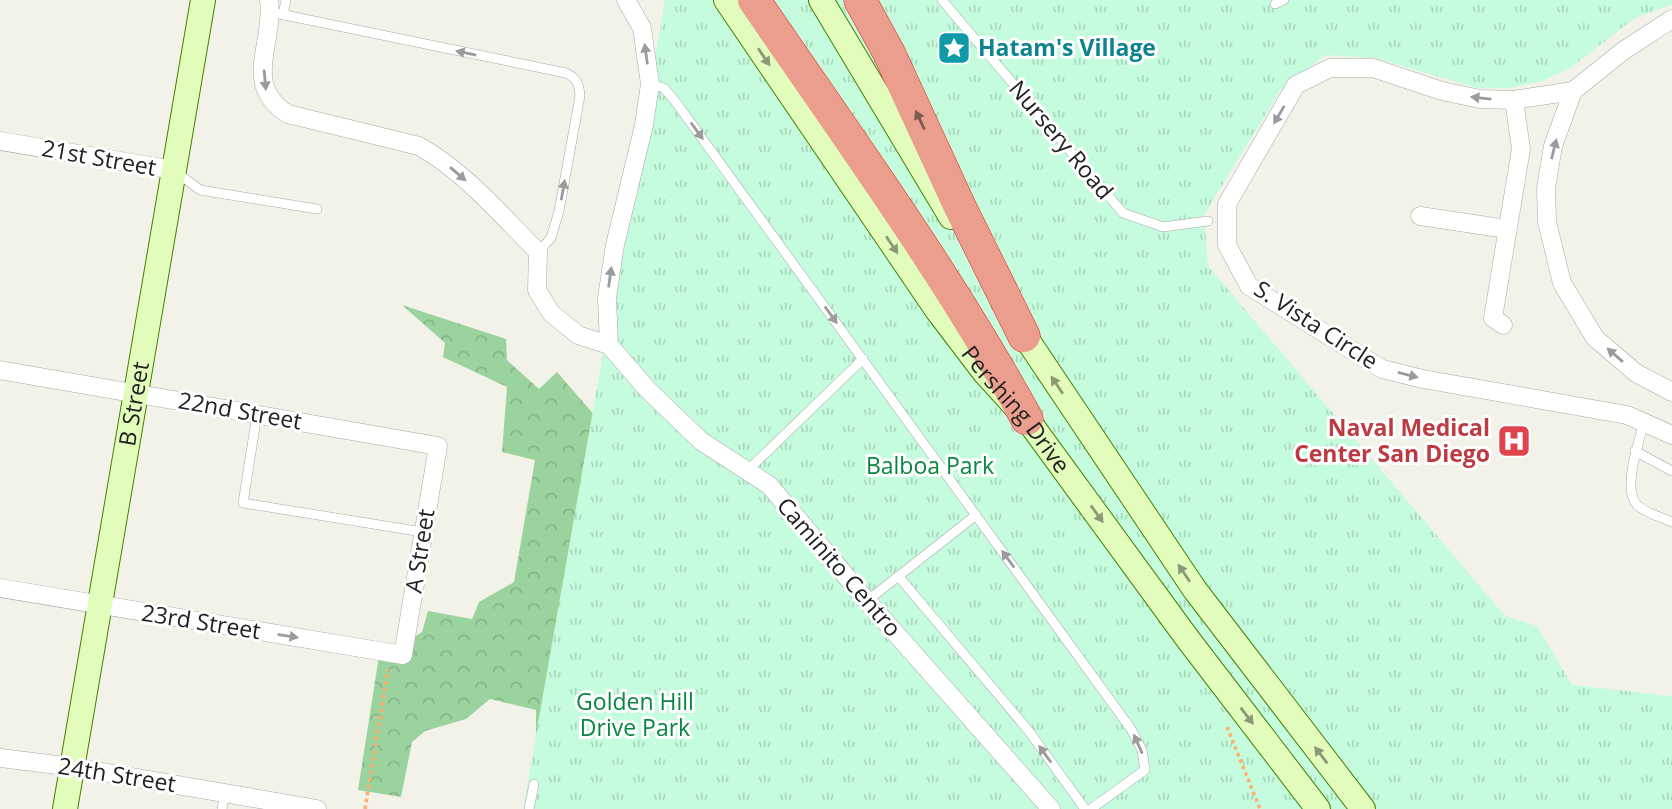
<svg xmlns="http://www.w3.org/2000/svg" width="1672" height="809" font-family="'Open Sans',sans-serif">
<defs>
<pattern id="forest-crowns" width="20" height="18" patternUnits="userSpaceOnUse" patternTransform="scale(1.75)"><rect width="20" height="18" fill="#9bd39f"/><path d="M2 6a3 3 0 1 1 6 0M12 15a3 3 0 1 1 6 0" fill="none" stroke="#85b589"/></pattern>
<pattern id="park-tufts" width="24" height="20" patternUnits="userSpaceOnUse" patternTransform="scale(1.75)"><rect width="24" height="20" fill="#c5fcdd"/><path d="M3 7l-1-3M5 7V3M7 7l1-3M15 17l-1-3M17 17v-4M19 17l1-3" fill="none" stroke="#a9d8bd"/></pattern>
</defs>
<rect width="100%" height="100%" fill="#f2f2e8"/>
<!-- forest -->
<path fill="url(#forest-crowns)" d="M402,305L506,339L507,360L539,389L557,372L617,441L536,759V710L490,699L466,719L425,731L412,742L401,797L358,790L379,656L396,649L422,632L428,611L472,619L479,602L514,582L535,460L502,452L507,387L443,357L445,343Z"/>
<!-- park -->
<path fill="url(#park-tufts)" d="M665,0H1672V4L1635,18L1569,69L1542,81L1512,88H1477L1375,58L1325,55L1280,91L1204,215L1208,266L1505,616L1537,626L1572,685L1672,696V809H523Z"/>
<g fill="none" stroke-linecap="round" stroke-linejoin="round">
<defs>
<g id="service">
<path d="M942,0L1123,213L1163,227L1208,221"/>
<path d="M1275,4L1284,0"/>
<path d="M270,12L566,73C577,78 579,84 580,96L559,211L551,238L538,252"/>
<path d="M283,15L286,0"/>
<path d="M650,84L664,88L675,101L1131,729L1142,750L1145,770L1091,809"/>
<path d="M175,171L200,190L317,209"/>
<path d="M257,414L243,503L423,532"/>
<path d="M1644,423C1639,441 1622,489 1637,505C1645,513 1661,517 1672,522"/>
<path d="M1635,451L1672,471"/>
<path d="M747,471L863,359"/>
<path d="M899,577L1028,730L1085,809"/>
<path d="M867,601L976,515"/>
<path d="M222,809L225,793"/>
<path d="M529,809L534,784"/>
</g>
<g id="minor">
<path d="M269,0C275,43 241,85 288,114L419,146C465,172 501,215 538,252L537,290L551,313L578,335L609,345L647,389L701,441L769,485L867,601L1051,809"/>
<path d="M1672,19L1623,51L1573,91L1553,146L1546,188L1547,222L1562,283L1595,338L1636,373L1672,392"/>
<path d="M1573,91L1514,100L1480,99L1442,91L1373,68H1330L1296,85L1227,204V245L1249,286L1382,369L1423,379L1627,415L1672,435"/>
<path d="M0,141L174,170"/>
<path d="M1420,216L1507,229"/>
<path d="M1503,325L1493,318L1521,149L1514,100"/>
<path d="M609,345L607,298L615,245L644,125L650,84L642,28L626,0"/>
<path d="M0,370L438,446L403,655L0,588"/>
<path d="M0,758L73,767L317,809"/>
</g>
<g id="secondary">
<path id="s1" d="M726,0L937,310L985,373L1027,419L1187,638L1318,809"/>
<path d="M821,0L951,217"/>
<path d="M1016,323L1195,590L1363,809"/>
<path id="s2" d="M65,809L203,0"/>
</g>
<g id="motorway">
<path d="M754,0C848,138 947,273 1027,419"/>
<path d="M860,0L889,53L960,207L1024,336"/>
</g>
</defs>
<!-- service casing -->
<use href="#service" stroke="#a8a8a8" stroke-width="10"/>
<!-- minor casing -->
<use href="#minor" stroke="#a8a8a8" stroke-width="19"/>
<!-- secondary casing -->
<use href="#secondary" stroke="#458001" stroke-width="26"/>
<!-- motorway casing -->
<use href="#motorway" stroke="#e22522" stroke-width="33"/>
<!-- path -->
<g stroke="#ffaf6c" stroke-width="3.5" stroke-dasharray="3.5 3.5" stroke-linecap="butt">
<path d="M1227,727L1260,809"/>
<path d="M365,809L388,669"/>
</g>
<!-- service -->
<use href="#service" stroke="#fff" stroke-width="9"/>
<!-- minor -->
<use href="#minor" stroke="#fff" stroke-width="18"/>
<!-- secondary -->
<use href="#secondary" stroke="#e2fcbc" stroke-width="24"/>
<!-- motorway -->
<use href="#motorway" stroke="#eb9e8e" stroke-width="32"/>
</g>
<!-- one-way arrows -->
<defs><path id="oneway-solid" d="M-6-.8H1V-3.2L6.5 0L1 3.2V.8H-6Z" transform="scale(1.75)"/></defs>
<g fill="#9b9b9b">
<use href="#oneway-solid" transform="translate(466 53) rotate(-168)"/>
<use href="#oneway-solid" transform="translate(646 54) rotate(-98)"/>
<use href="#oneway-solid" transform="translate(265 80) rotate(85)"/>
<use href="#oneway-solid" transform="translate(1481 98) rotate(-174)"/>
<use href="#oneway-solid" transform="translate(1279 115) rotate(120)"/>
<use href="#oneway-solid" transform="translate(697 131) rotate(54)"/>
<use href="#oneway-solid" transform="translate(1554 149) rotate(-76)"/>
<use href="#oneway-solid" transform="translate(458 174) rotate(41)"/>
<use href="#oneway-solid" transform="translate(563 190) rotate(-80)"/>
<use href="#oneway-solid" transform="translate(610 277) rotate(-82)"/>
<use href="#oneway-solid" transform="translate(831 315) rotate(54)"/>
<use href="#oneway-solid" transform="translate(1615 355) rotate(-139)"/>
<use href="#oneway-solid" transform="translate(1408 375) rotate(14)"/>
<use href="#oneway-solid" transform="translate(1008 559) rotate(-126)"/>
<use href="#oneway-solid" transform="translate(288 636) rotate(9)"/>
<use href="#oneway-solid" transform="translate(1138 744) rotate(-114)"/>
<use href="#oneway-solid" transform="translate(1045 754) rotate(-126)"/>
</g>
<g fill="#8b9976">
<use href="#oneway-solid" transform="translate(764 57) rotate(56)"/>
<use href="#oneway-solid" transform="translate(892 245) rotate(56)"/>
<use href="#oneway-solid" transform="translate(1057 385) rotate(-124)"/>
<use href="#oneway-solid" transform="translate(1097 514) rotate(54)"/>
<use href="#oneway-solid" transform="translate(1184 573) rotate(-124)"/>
<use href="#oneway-solid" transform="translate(1247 716) rotate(53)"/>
<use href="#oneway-solid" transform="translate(1321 755) rotate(-127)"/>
</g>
<use fill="#7c5952" href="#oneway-solid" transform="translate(920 120) rotate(-115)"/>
<!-- icons -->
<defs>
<symbol id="sight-square" viewBox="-11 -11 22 22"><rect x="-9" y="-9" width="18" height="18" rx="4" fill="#0f9aa8" stroke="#fff"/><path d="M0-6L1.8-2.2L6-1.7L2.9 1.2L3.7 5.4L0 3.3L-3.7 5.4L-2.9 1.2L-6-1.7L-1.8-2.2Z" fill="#fff"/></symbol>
<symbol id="hospital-square" viewBox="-11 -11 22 22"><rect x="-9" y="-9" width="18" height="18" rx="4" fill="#e0444e" stroke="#fff"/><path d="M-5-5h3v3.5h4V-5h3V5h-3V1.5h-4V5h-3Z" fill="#fff"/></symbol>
</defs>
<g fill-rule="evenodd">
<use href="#sight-square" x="935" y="29" width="38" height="38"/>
<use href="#hospital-square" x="1495" y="422" width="38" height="38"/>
</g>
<g text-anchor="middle" stroke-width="6" stroke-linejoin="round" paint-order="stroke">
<!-- culture labels -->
<g font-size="23" font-weight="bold" fill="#0d838f" stroke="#fff" text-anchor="start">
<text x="978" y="56">Hatam's Village</text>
</g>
<!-- street labels -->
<g font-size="23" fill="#212121" stroke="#fff">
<text transform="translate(1061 140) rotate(50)" y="8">Nursery Road</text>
<text transform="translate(99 158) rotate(10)" y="8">21st Street</text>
<text transform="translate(1316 325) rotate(33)" y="8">S. Vista Circle</text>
<text dy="8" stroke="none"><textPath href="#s2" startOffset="411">B Street</textPath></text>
<text dy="8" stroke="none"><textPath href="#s1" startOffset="502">Pershing Drive</textPath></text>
<text transform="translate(240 411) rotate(10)" y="8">22nd Street</text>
<text transform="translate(420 551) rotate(-81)" y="8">A Street</text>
<text transform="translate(839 567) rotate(49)" y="8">Caminito Centro</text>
<text transform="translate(201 622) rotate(9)" y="8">23rd Street</text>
<text transform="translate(117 775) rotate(9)" y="8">24th Street</text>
</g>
<!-- health labels -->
<g font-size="23" font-weight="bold" fill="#be3a42" stroke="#fff" text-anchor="end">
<text x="1490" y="436">Naval Medical<tspan x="1490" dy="26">Center San Diego</tspan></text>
</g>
<!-- park labels -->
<g font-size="23" fill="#078740" stroke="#fff">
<text x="930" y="474">Balboa Park</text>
<text x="635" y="710">Golden Hill<tspan x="635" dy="26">Drive Park</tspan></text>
</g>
</g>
</svg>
